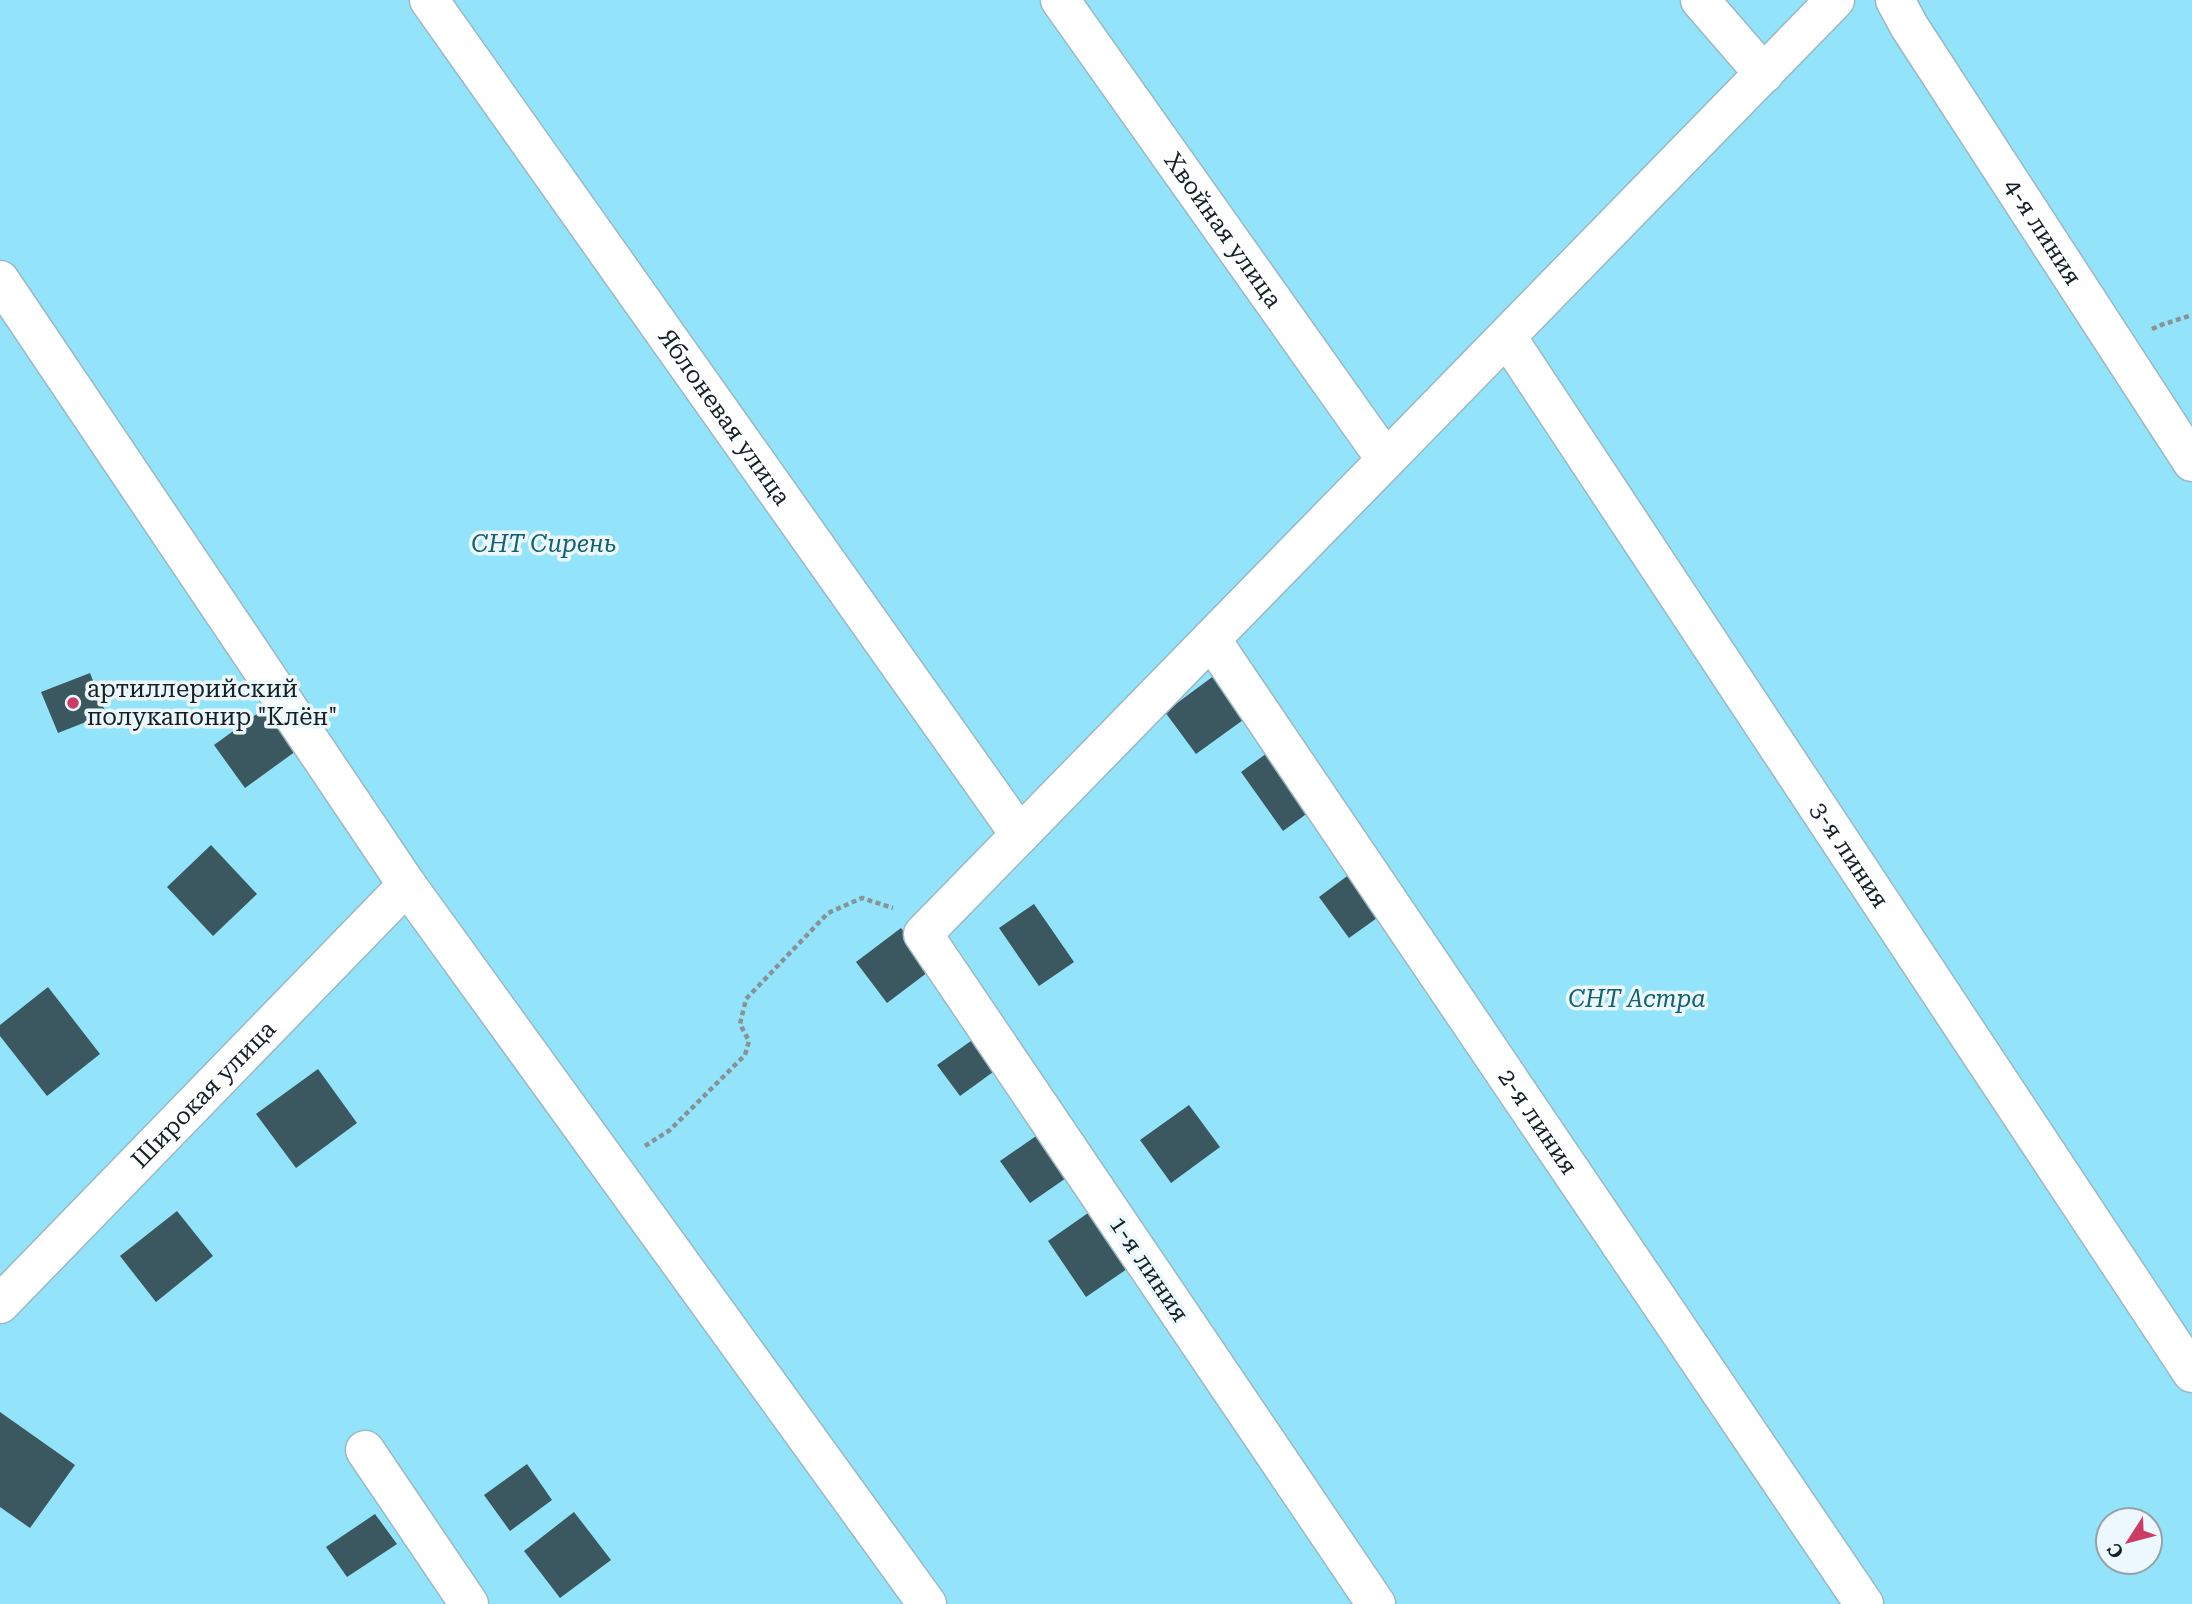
<svg xmlns="http://www.w3.org/2000/svg" width="2192" height="1604" font-family="'Roboto Serif',serif">
<rect width="100%" height="100%" fill="#ecf8fc"/>
<!-- green -->
<path fill="#93e3fa" fill-rule="evenodd" d="M0,0H2192V1604H0ZM2108,1520H2150V1562H2108Z"/>
<!-- building -->
<g fill="#3b575f">
<path d="M1219,672L1250,715L1196,754L1165,712Z"/>
<path d="M90,673L106,714L58,733L41,692Z"/>
<path d="M265,708L296,751L245,788L214,745Z"/>
<path d="M1274,748L1316,807L1283,831L1241,772Z"/>
<path d="M211,845L257,894L213,936L167,887Z"/>
<path d="M1354,871L1384,913L1349,938L1319,897Z"/>
<path d="M1034,904L1074,962L1039,986L999,928Z"/>
<path d="M901,928L932,969L887,1003L856,962Z"/>
<path d="M48,987L100,1054L47,1096L0,1036V1025Z"/>
<path d="M978,1036L1000,1067L960,1096L937,1065Z"/>
<path d="M318,1069L357,1123L296,1168L256,1114Z"/>
<path d="M1189,1105L1220,1147L1171,1183L1140,1140Z"/>
<path d="M1039,1134L1069,1176L1030,1203L1000,1161Z"/>
<path d="M177,1211L213,1256L156,1302L120,1256Z"/>
<path d="M1088,1213L1127,1269L1086,1297L1048,1241Z"/>
<path d="M0,1412L75,1465L30,1528L0,1507Z"/>
<path d="M527,1464L552,1500L510,1531L484,1495Z"/>
<path d="M574,1512L611,1560L560,1598L524,1551Z"/>
<path d="M375,1514L397,1544L347,1577L326,1547Z"/>
</g>
<g fill="none" stroke-linecap="round" stroke-linejoin="round">
<defs>
<g id="minor">
<path id="s1" d="M429,0L1020,835"/>
<path id="s2" d="M1060,0L1386,460"/>
<path d="M1700,0L1764,74"/>
<path id="s3" d="M1895,0L1909,26L2192,462"/>
<path d="M0,280L407,885L927,1604"/>
<path id="s4" d="M1507,337L2192,1373"/>
<path id="s5" d="M1211,639L1864,1604"/>
<path id="s6" d="M0,1304L407,885"/>
<path d="M365,1450L469,1604"/>
<path d="M1376,1604L923,934L1835,0"/>
</g>
</defs>
<!-- minor casing -->
<use href="#minor" stroke="#9ab9c3" stroke-width="41"/>
<!-- path -->
<g stroke="#879397" stroke-width="4.5" stroke-dasharray="5 3.5" stroke-linecap="butt">
<path d="M2152,329L2161,325L2192,315"/>
<path d="M645,1146L670,1130L745,1055L749,1041L740,1024L746,999L828,913L862,898L893,908"/>
</g>
<!-- minor -->
<use href="#minor" stroke="#fff" stroke-width="38"/>
</g>
<!-- markers -->
<circle fill="#cc3d65" stroke="#ecf8fc" stroke-width="2.5" cx="73" cy="703" r="7"/>
<g text-anchor="middle" stroke-width="7" stroke-linejoin="round" paint-order="stroke">
<!-- street labels -->
<g font-size="24" fill="#152125" stroke="#ecf8fc">
<text dy="8" stroke="none"><textPath href="#s2" startOffset="282">Хвойная улица</textPath></text>
<text dy="8" stroke="none"><textPath href="#s3" startOffset="275">4-я линия</textPath></text>
<text dy="8" stroke="none"><textPath href="#s1" startOffset="511">Яблоневая улица</textPath></text>
<text dy="8" stroke="none"><textPath href="#s4" startOffset="621">3-я линия</textPath></text>
<text dy="8" stroke="none"><textPath href="#s6" startOffset="292">Широкая улица</textPath></text>
<text dy="8" stroke="none"><textPath href="#s5" startOffset="583">2-я линия</textPath></text>
<text transform="translate(1149 1269) rotate(56)" y="8">1-я линия</text>
</g>
<!-- park labels -->
<g font-size="24" font-style="italic" fill="#106173" stroke="#ecf8fc">
<text x="544" y="552">СНТ Сирень</text>
<text x="1637" y="1007">СНТ Астра</text>
</g>
<!-- poi labels -->
<g font-size="24" fill="#152125" stroke="#ecf8fc" text-anchor="start">
<text x="87" y="697">артиллерийский<tspan x="87" dy="28">полукапонир "Клён"</tspan></text>
</g>
</g>
<!-- north arrow -->
<g transform="translate(2129 1541) rotate(234)"><circle r="33" fill="#ecf8fc" stroke="#96a2a6" stroke-width="2"/>
<path d="M0-5L12 26L0 18L-12 26Z" fill="#cc3d65"/>
<text y="-10" font-size="19" font-weight="bold" text-anchor="middle" fill="#152125">С</text>
</g>
</svg>
